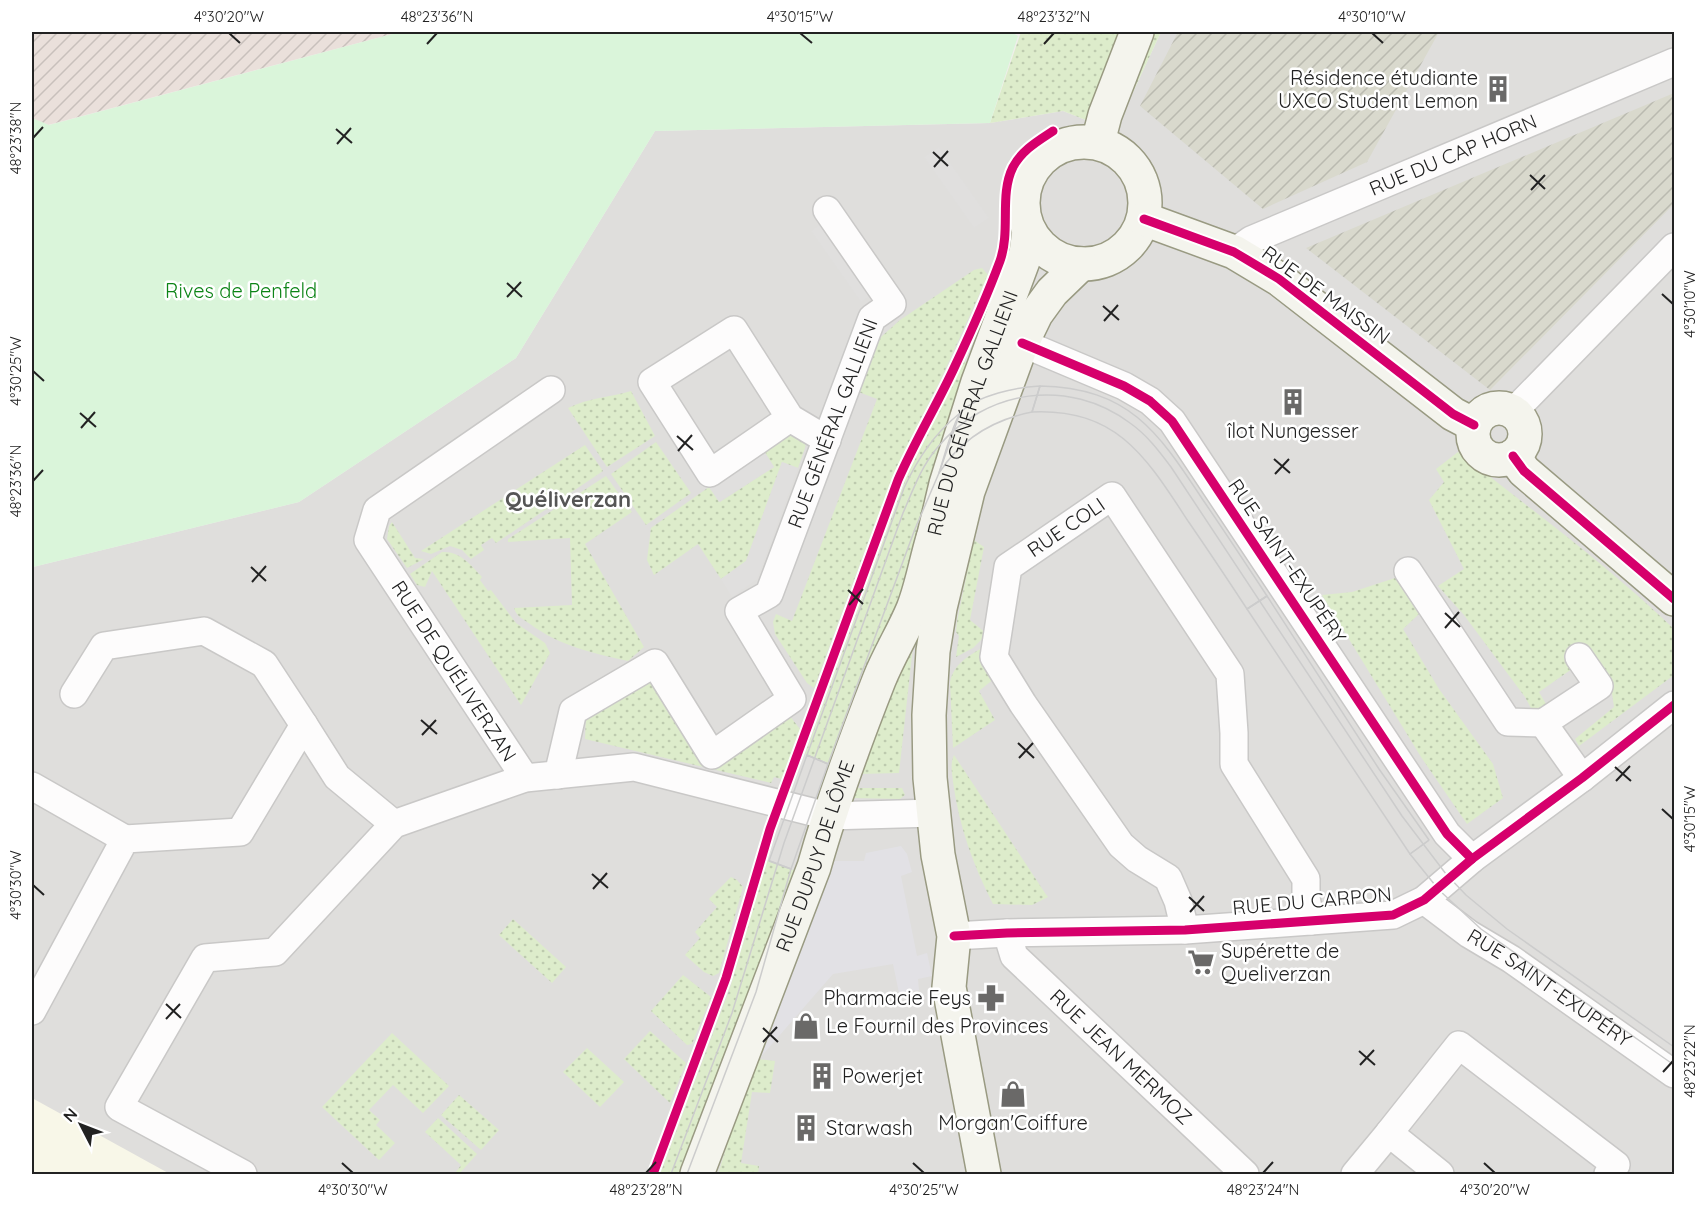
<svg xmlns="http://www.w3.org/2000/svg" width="1706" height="1206" font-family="Quicksand,sans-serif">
<defs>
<pattern id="military-furrows" width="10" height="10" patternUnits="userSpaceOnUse" patternTransform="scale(1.5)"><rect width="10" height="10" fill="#eae0db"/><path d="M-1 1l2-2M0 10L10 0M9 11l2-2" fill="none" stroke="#c8c0bc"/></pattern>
<pattern id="construction-furrows" width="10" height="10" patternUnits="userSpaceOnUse" patternTransform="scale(1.5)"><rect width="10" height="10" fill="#d9d9cd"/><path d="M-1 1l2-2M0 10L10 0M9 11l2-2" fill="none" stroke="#babab0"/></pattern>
<pattern id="grass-dots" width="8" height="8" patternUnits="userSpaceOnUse" patternTransform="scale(1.5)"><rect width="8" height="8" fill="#ddeccb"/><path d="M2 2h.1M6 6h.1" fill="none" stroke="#bdcaae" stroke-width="1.8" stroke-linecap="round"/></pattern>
</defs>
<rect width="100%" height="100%" fill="#f0eeeb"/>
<!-- residential -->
<path fill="#dfdedc" d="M1161,32H1674V1174H32L33,567L299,502L516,358L655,131L990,123L1063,111L1096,124L1114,133Z"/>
<!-- education -->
<path fill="#f8f7e8" d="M32,1098L170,1174H32Z"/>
<!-- military -->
<path fill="url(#military-furrows)" d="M32,32H400L48,125L32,118Z"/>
<!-- construction -->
<g fill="url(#construction-furrows)">
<path d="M1178,32H1439L1367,162L1263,209L1140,106Z"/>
<path d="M1674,93V204L1490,390L1306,248Z"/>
</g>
<!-- grass -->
<g fill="url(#grass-dots)">
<path d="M1021,32H1161L1114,133L1096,124L1063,111L990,123Z"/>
<path d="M982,268L988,275L941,379L905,450L874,526L814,688L807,683L775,634L773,622L776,614L792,621L877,399L856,391L881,337L900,320L974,270Z"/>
<path d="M964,361L976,368L913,578L834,765L805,754L907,475Z"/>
<path d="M631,391L655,436L607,467L568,408C590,397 609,398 631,391Z"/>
<path d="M791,433L807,436L805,448L798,468L782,462L746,561L721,579L698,544L654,575L647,560L651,528L709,487L720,502L774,467L764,451Z"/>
<path d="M656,442L691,493L646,525L611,474Z"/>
<path d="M585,445L603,471L496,543L492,538L481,545L484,550L471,559L462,550L450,546L431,554L421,551Z"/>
<path d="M1458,452C1531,509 1607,565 1674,629V675L1579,746L1575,739L1614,707L1611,687L1579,664L1539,692L1546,704L1543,710L1533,712L1525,697L1464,615L1438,586L1464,569L1429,500L1444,482L1436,469Z"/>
<path d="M606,476L632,512L585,544L644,647L628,661C592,653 560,646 530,624C523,619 516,616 514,608L572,605L570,538L508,542V539Z"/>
<path d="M392,522L415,558L424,559L407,568L387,539L389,526Z"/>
<path d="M974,540L984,547L970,620L987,634L973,648L956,657L959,636L956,632L957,621Z"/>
<path d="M442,552C460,551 471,565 482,577L480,580L488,591L491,590L516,623L545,643L550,653L521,705L432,571L425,587L417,585L410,574Z"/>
<path d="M1398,577L1411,589L1419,614L1403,629L1439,689L1493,764L1503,798L1467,824L1421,757L1322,595L1352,592Z"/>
<path d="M989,644L995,678L979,691L995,720L953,748L950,682C954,662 972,654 989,644Z"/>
<path d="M904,645L913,646L899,773L859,774Z"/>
<path d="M654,677L711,767L789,715L800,729L782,779L774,777L771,783L585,739L586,715Z"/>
<path d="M954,755L1045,893L1048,897L1032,905L993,904C973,865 959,826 953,782C952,772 950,764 954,755Z"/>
<path d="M852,788H902L905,795L900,799L851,798Z"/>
<path d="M767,860L804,874L690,1174H660L730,988Z"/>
<path d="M731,877L737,880L743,887L719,973L713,976L704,972L685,955L700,938L695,932L717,907L709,899Z"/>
<path d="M513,919L566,967L552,983L499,935Z"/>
<path d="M683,975L711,997L692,1044L687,1045L651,1011Z"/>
<path d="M650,1031L686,1063L670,1103L624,1059Z"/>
<path d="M392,1033L449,1086L423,1113L393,1085L369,1110L380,1120L376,1125L395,1143L379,1160L322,1107Z"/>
<path d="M587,1048L624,1082L600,1107L563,1072Z"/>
<path d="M759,1059L775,1061L770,1093L752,1092L741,1163L759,1166L758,1174H718L735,1119Z"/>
<path d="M459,1095L499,1130L481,1150L441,1115Z"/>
<path d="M438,1118L477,1154L459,1174L456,1172L461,1165L425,1132Z"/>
</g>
<!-- park -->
<path fill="#daf5da" d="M400,32H1011L1018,36L990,123L655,131L516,358L299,502L33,567L32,571V118L49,125Z"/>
<!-- parking -->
<g fill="#e0dfde">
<path d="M939,147L989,218L974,228L924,157Z"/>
<path d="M826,220L876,292L861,302L811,231Z"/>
<path d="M764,451L774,467L719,502L709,487Z"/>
<path d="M782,462L798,468L757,579L732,597L721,579L746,561Z"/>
</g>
<!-- plaza -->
<path fill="#e2e1e5" d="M901,846L907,854L912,872L901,876L917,956L927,953L932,976L918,979L919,990L899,993L893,964L833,974L759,1059L800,947L825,861H864L866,853Z"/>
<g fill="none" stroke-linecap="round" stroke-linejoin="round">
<defs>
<g id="street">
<path id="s1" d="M1234,252L1251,240L1674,62"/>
<path d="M1022,343L1124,386L1150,401L1172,421L1447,834L1472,859"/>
<path d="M1513,412L1674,247"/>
<path d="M790,418L710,473L652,382L734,330L790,418L827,440"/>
<path d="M1408,571L1508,722L1543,723L1599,686L1579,657"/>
<path d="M1543,723L1582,778"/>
<path d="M304,725L337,777L394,824"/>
<path id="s2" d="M558,775L573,711L655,663L712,755L792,699L739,611L769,594L872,318L892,304L827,210"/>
<path d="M525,778L368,540L377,510L551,390"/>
<path d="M32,786L125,839"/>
<path id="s3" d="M1424,900L1469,934L1511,959L1674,1074"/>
<path id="s4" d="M1185,930L1178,901L1168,878L1137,859L1121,845L1023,704L994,657L1008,567L1112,496L1230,674L1234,733V764L1306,879V898L1311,921"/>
<path id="s5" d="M1007,933L1014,956L1245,1174"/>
<path d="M954,936L1007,933L1185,930L1393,915L1424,900L1472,859L1582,778L1674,705"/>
<path d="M32,1011L125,839L240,832L304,725L264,664L204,631L104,646L74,694"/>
<path d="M243,1174L119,1107L205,958L275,952L394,824L525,778L634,767L828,816L934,813"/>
<path d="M1355,1174L1389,1133"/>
<path d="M1440,1174L1389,1133L1459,1045L1616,1165L1608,1174"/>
</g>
<g id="secondary">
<circle cx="1084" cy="203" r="61"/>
<path d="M1098,142L1105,115L1137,32"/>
<path d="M1144,219L1234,252L1279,279L1453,414L1474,425"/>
<circle cx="1499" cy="434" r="26"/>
<path d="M1513,456L1524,471L1674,599"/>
<path id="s6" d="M933,539L946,484L978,382L1026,253L1029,231"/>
<path id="s7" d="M697,1174L814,867C832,803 855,741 879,680C889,655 903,633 913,609C922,586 926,561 933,538"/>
<path d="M984,1174L949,987L954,936L938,855L930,778L929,715L933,651L940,608L968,491L1022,343L1036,314L1052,292L1081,264"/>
</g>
</defs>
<!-- street casing -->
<use href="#street" stroke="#c9c8c7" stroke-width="30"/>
<!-- secondary casing -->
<use href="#secondary" stroke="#999a82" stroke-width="36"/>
<!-- street -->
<use href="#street" stroke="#fdfcfc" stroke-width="27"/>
<!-- secondary -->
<use href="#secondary" stroke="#f4f4ed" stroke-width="33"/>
<!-- tram -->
<g stroke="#ccc" stroke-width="1.5">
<path d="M1040,386C1130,388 1158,432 1203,500C1225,532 1246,564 1267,596L1247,609C1228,580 1208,550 1188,521C1146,457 1117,408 1032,412Z"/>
<path d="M1040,386L1032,412C992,420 961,439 939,473C943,461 954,419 961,412C978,395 1017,387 1040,386Z"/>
<path d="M960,413L939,473L915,529L828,764L807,755L904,488C918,458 934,434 960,413Z"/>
<path d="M1267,596L1379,769L1429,840L1410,854L1247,609Z"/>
<path d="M807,755L828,764L791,869L769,861Z"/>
<path d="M1428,841L1410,854L1439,890L1481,929L1674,1065"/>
<path d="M671,1174L732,1013L784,843L903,513C913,490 921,467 937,448C985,389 1069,377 1130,423C1147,435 1159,451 1171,467L1402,816L1446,874L1466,895L1507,929L1674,1047"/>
<path d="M687,1174L756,992L791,869L770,861"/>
</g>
<defs>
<g id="cycleway">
<path d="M1144,219L1234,252L1279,279L1453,414L1474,425"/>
<path d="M1022,343L1124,386L1150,401L1172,421L1447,834L1472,859"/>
<path d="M1513,456L1524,471L1674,599"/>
<path d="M954,936L1007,933L1185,930L1393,915L1424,900L1472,859L1582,778L1674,705"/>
<path d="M653,1174L726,978L770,829L898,480C915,441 937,405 955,366C971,332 987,296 1000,261C1011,230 999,195 1013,167C1022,150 1038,141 1053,131"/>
</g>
</defs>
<!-- cycleway casing -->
<use href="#cycleway" stroke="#fff" stroke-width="13"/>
<!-- cycleway -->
<use href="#cycleway" stroke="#d6006c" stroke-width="9"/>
</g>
<!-- ticks -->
<path fill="none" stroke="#222" stroke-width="2" d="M229,33L240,43M800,33L812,43M1372,33L1383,43M427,44L437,33M1044,44L1054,33M336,129L352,143M33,138L43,127M337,144L351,128M933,152L948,166M934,167L948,151M1530,175L1545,189M1531,190L1545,175M507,283L522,297M1662,294L1673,304M507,297L521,282M1103,306L1119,320M1104,321L1118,305M33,371L44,381M80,413L96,427M81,428L95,412M677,436L693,450M678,451L692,435M1274,459L1290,473M1275,474L1289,459M33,481L43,470M251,567L266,581M252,582L266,566M848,590L863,604M849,605L863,589M1445,613L1460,627M1445,628L1459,612M421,720L437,734M422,735L436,720M1018,743L1034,758M1019,758L1033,743M1615,767L1631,781M1616,781L1630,766M1662,809L1673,819M592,874L608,888M33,885L44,895M593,889L607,873M1189,897L1204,911M1190,912L1204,896M166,1004L181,1018M166,1019L180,1004M763,1028L778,1042M763,1042L777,1027M1359,1051L1375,1065M1360,1065L1374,1050M1663,1072L1673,1061M342,1163L353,1173M913,1163L924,1173M1484,1163L1495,1173M646,1173L656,1162M1263,1173L1273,1162"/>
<!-- icons -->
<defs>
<symbol id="building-bare" viewBox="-9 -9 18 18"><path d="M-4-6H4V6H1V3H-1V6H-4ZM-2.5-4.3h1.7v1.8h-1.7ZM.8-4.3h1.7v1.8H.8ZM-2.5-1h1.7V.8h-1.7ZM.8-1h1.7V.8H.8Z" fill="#6a6968" stroke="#fff" stroke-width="2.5" paint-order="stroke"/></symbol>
<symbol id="supermarket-bare" viewBox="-9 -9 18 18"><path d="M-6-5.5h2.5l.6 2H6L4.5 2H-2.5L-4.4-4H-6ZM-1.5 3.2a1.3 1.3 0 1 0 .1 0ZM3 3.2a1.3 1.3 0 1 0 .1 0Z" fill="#6a6968" stroke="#fff" stroke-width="2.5" paint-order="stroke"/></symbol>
<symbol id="pharmacy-bare" viewBox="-9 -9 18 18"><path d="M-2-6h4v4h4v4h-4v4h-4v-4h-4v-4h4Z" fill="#6a6968" stroke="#fff" stroke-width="2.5" paint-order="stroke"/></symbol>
<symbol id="shop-bare" viewBox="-9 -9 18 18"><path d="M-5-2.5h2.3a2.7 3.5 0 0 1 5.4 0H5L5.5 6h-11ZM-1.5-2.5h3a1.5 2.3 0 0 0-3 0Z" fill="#6a6968" stroke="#fff" stroke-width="2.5" paint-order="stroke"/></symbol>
</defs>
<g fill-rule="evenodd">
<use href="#building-bare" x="1479" y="70" width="38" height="38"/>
<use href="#building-bare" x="1274" y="383" width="38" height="38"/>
<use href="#supermarket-bare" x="1182" y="943" width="38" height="38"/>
<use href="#pharmacy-bare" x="972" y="979" width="38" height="38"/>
<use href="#shop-bare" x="787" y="1007" width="38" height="38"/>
<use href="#building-bare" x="803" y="1057" width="38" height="38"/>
<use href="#shop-bare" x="994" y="1075" width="38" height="38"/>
<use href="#building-bare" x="787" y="1109" width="38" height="38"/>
</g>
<g text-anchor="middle" stroke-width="5" stroke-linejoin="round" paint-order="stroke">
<!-- poi labels -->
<g font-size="20" fill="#222" stroke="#fff" text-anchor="start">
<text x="1478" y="85" text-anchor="end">Résidence étudiante<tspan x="1478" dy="23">UXCO Student Lemon</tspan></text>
<text x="1293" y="438" text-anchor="middle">îlot Nungesser</text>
<text x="1221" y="958">Supérette de<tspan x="1221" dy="23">Queliverzan</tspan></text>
<text x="971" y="1005" text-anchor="end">Pharmacie Feys</text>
<text x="826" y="1033">Le Fournil des Provinces</text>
<text x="842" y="1083">Powerjet</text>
<text x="1013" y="1130" text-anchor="middle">Morgan'Coiffure</text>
<text x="826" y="1135">Starwash</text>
</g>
<!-- street labels -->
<g font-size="20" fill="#222" stroke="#fff">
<text dy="7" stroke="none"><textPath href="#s1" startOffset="240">RUE DU CAP HORN</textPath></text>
<text transform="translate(1326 295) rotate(36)" y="7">RUE DE MAISSIN</text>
<text dy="7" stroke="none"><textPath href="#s6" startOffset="132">RUE DU GÉNÉRAL GALLIENI</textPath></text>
<text dy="7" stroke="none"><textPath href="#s2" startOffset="686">RUE GÉNÉRAL GALLIENI</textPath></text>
<text dy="7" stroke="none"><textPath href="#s4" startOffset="501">RUE COLI</textPath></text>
<text transform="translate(1287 561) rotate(56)" y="7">RUE SAINT-EXUPÉRY</text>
<text transform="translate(454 671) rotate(57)" y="7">RUE DE QUÉLIVERZAN</text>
<text dy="7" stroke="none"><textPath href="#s7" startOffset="339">RUE DUPUY DE LÔME</textPath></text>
<text transform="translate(1312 901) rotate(-5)" y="7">RUE DU CARPON</text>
<text dy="7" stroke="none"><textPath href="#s3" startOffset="153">RUE SAINT-EXUPÉRY</textPath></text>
<text dy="7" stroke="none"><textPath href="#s5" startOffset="171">RUE JEAN MERMOZ</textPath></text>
</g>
<!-- park labels -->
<g font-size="20" fill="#0c8416" stroke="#fff">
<text x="241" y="298">Rives de Penfeld</text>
</g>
<!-- quarter labels -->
<g font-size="22" font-weight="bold" fill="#555" stroke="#fff">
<text x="568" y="507">Quéliverzan</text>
</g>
</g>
<!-- border -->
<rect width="1706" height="1206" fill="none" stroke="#ffffff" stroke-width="66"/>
<!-- north arrow -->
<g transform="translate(81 1125) rotate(312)" stroke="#ffffff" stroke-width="4.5" paint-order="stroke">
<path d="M0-4.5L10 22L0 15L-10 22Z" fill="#222222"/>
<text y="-9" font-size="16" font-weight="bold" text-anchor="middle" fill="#222222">N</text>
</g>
<rect x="33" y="33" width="1640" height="1140" fill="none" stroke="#222" stroke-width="2"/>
<g font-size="15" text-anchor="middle" fill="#222">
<text x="229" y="22">4°30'20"W</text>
<text x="437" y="22">48°23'36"N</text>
<text x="800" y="22">4°30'15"W</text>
<text x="1054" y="22">48°23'32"N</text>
<text x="1372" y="22">4°30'10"W</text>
<text transform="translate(16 138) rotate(-90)" y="5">48°23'38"N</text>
<text transform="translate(1690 304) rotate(-90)" y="5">4°30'10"W</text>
<text transform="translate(16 371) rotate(-90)" y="5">4°30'25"W</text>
<text transform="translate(16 481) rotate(-90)" y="5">48°23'36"N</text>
<text transform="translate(1690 819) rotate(-90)" y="5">4°30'15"W</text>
<text transform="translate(16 885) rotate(-90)" y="5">4°30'30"W</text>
<text transform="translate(1690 1061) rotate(-90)" y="5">48°23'22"N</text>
<text x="353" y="1195">4°30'30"W</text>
<text x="646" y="1195">48°23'28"N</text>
<text x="924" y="1195">4°30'25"W</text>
<text x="1263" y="1195">48°23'24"N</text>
<text x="1495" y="1195">4°30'20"W</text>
</g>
</svg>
